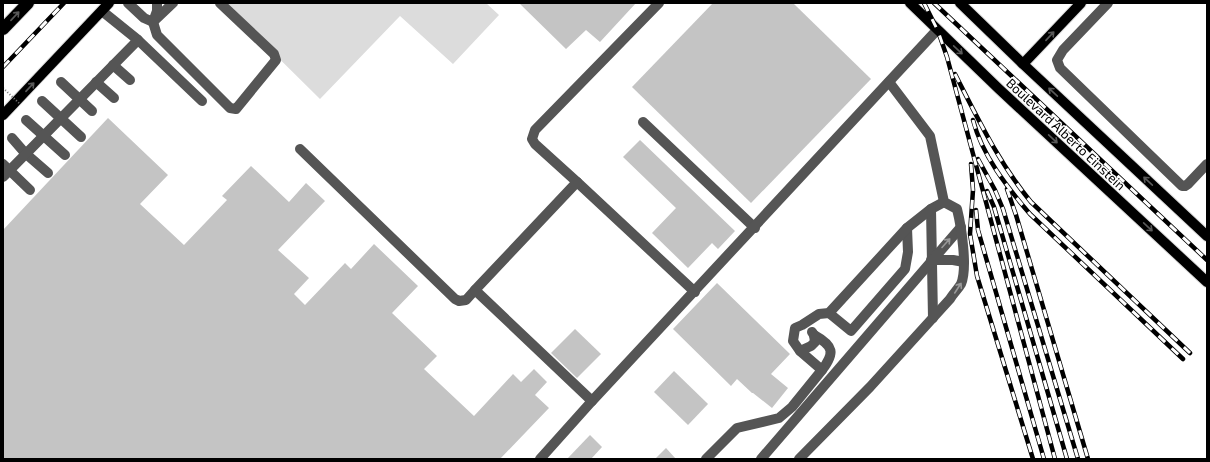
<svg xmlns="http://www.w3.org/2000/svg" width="1210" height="462" font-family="'Exo 2',sans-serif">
<rect width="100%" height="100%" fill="#fff"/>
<!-- green -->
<path fill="#dcdcdc" d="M223,3H486L499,15L453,64L400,16L320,99Z"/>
<!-- building -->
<g fill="#c4c4c4">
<path d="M519,3H636L600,42L586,30L566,49Z"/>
<path d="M713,3H793L871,79L751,203L632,87Z"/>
<path d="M108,118L168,175L140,204L184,245L227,200L222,196L251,166L289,202L306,183L325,201L278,250L309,278L294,294L305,305L345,263L351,269L374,244L418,286L392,313L437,356L424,369L474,416L513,374L521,382L534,369L547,382L535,395L549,408L500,459H3V230Z"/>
<path d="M640,140L735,231L718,249L712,243L688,268L652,233L676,208L623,157Z"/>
<path d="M717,283L790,354L771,374L788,388L772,408L753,393H752L737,379L731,386L673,329Z"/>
<path d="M575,329L601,354L577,378L551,353Z"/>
<path d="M674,371L708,404L688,425L654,392Z"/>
<path d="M590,435L602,447L591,459H567Z"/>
<path d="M666,448L676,459H655Z"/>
</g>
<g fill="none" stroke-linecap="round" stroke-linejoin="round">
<defs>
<g id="major">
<path d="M910,3L999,89L1207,282"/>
<path d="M960,3L1023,64L1207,236"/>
<path d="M1023,64L1081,3"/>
<path d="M3,115L109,3"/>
</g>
<path id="highway" d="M3,29L28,3"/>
</defs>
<!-- major casing -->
<use href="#major" stroke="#dbdbdb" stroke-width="12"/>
<!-- highway casing -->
<use href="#highway" stroke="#dbdbdb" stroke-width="14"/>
<!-- minor -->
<g stroke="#555" stroke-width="10">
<path d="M128,3L144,18L153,22L173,3"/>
<path d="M157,3V11L153,22L157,35L230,108L236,109L276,60L274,54L220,3"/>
<path d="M1108,3L1063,50L1057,60L1060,68L1182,186H1185L1188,184L1207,164"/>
<path d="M102,11L138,40L202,101"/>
<path d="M113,65L130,80"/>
<path d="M61,82L92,111"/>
<path d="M96,82L114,98"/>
<path d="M42,101L81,137"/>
<path d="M26,120L65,155"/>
<path d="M643,122L755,228"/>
<path d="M12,138L25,153L48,173"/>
<path d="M300,149L455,299L459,301L466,300L475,290"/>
<path d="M3,164L30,190"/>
<path d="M3,177L138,40"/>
<path d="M577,182L695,292"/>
<path d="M931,260H953L964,262"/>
<path d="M829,313L851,331L858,323L905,269L908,252L907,228"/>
<path d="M933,318L931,209L944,202"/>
<path d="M814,335C834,346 835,353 822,370"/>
<path d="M800,351L811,346L815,342L814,335L812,332"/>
<path d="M592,401L937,30"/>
<path d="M540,459L592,401L475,290L577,182L535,144L532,139L535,130L659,3"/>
<path d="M706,459L737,428L779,418L792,407L822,370L800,351L793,341L795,328L802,325L819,314L829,313L907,228L931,209"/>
<path d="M761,459L961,227"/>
<path d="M799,459L870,387L950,299C953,294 958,289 961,284C968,268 961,225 957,209L944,202L930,136L889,82"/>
</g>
<!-- major -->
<use href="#major" stroke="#000" stroke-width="10"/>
<!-- highway -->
<use href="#highway" stroke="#000" stroke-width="12"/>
<defs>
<g id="rail">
<path d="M924,3L938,31L947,57L1055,459"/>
<path d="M934,3L1207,260"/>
<path d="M3,67L64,3"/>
<path d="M955,74C978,119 999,163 1031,202L1190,353"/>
<path d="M973,120C982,155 1007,187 1030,214L1183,359"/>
<path d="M978,159L995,190L1003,209L1078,459"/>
<path d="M971,164L973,190L970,234L977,276L1033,459"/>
<path d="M1007,189L1016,215L1088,459"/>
<path d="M987,191L994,207L1067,459"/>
<path d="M976,210L978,230L1044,459"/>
</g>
</defs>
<!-- rail casing -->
<use href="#rail" stroke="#000" stroke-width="4.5"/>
<!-- rail -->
<use href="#rail" stroke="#fff" stroke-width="3" stroke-dasharray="9" stroke-linecap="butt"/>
<!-- path-bridge -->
<path stroke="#777" stroke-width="2" stroke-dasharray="1 2" stroke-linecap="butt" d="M3,88L20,104"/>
</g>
<!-- one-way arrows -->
<defs><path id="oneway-shaft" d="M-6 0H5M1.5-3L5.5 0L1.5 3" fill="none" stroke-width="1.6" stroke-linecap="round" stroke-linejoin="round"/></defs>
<g stroke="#595959">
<use href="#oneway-shaft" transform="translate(15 16) rotate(-47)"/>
<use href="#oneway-shaft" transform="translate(1050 36) rotate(-47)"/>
<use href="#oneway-shaft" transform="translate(958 50) rotate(43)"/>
<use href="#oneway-shaft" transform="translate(30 87) rotate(-47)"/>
<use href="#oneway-shaft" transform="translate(1053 92) rotate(-137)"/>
<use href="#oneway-shaft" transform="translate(1053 139) rotate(43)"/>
<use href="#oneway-shaft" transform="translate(1148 181) rotate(-137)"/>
<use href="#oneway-shaft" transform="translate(1148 227) rotate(43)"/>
</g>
<g stroke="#999">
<use href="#oneway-shaft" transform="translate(946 243) rotate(-48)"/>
<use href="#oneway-shaft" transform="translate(958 288) rotate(-57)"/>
</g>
<g text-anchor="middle" stroke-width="3" stroke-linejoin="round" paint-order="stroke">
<!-- street labels -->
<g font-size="13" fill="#000" stroke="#fff">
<text transform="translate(1066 134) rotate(43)" y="5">Boulevard Alberto Einstein</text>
</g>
</g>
<!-- border -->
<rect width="1210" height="462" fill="none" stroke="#000000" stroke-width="8"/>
</svg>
